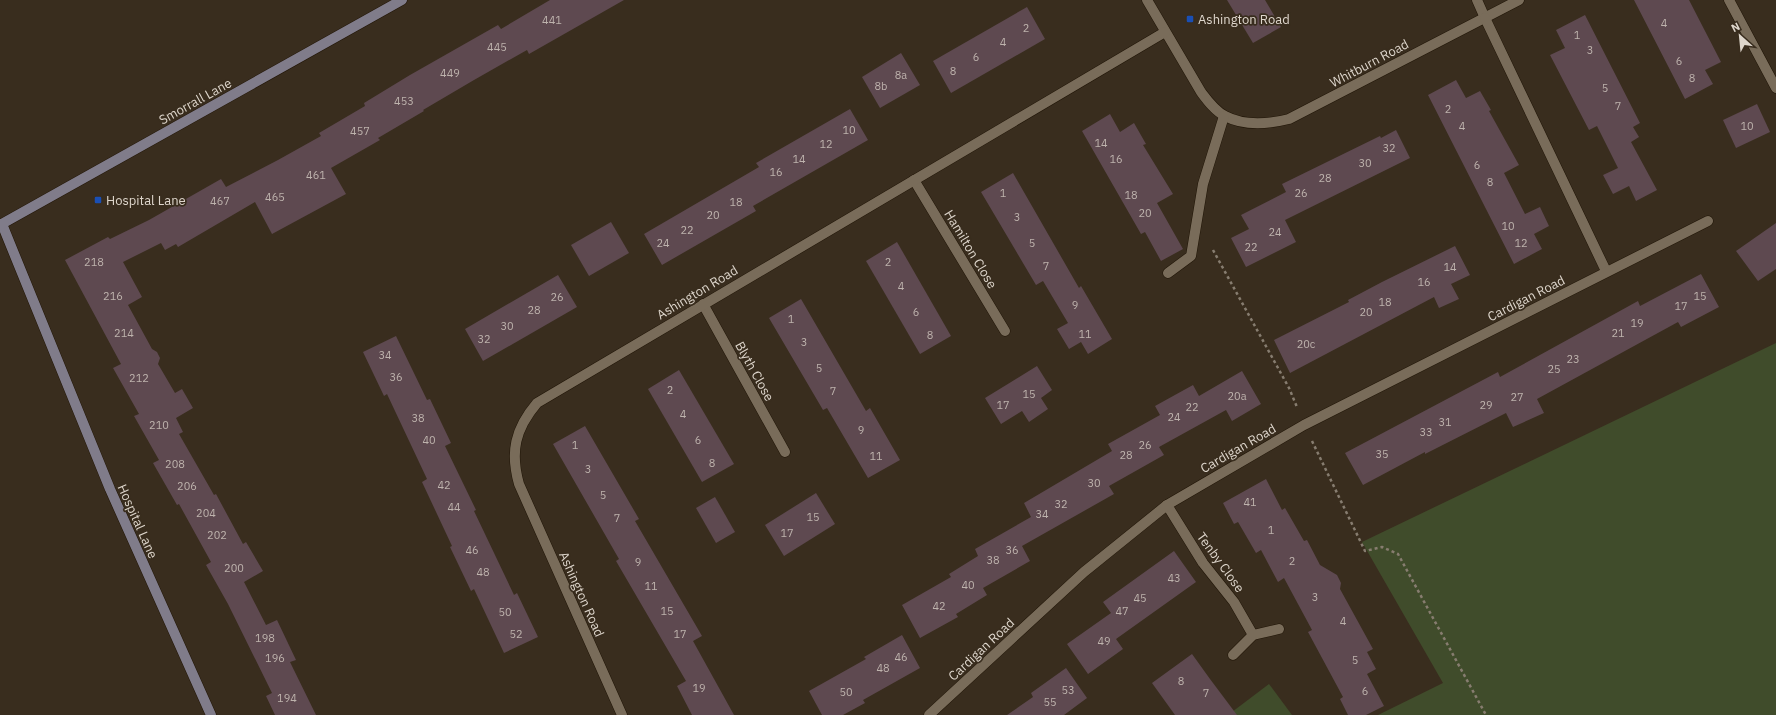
<svg xmlns="http://www.w3.org/2000/svg" width="1776" height="715" font-family="'IBM Plex Sans',sans-serif">
<rect width="100%" height="100%" fill="#392d1e"/>
<!-- green -->
<g fill="#404c2b">
<path d="M1776,343V715H1378L1443,683L1362,542Z"/>
<path d="M1269,684L1292,715H1228Z"/>
</g>
<!-- building -->
<g fill="#5e4950">
<path d="M550,0H624L529,54L527,50L474,80L423,110L424,111L378,138L380,140L331,168L346,194L272,234L255,202L178,247L176,244L165,250L161,243L123,262L142,297L128,305L152,349L157,352L160,358L158,364L175,393L182,389L193,408L176,418L183,432L179,434L214,495L216,494L243,544L246,542L263,571L244,582L266,625L277,620L296,660L290,662L316,715H275L266,696L272,693L228,604L206,565L211,562L179,504L177,505L153,463L159,460L134,416L139,414L113,368L121,364L65,260L108,237L110,239L149,220L221,179L226,187L278,160L321,136L319,133L365,106L364,103L410,75L498,25L501,29Z"/>
<path d="M1227,0H1265L1281,27L1253,43Z"/>
<path d="M1634,0H1689L1721,62L1705,70L1713,84L1685,99Z"/>
<path d="M1027,7L1045,39L951,93L933,61Z"/>
<path d="M1585,15L1640,123L1633,127L1639,137L1631,142L1657,190L1636,201L1629,186L1613,194L1603,175L1618,168L1597,126L1589,130L1550,55L1565,48L1556,30Z"/>
<path d="M901,53L920,85L880,108L862,77Z"/>
<path d="M1456,80L1466,98L1480,91L1491,110L1489,111L1519,165L1504,173L1525,214L1540,207L1549,226L1534,234L1542,249L1514,264L1428,95Z"/>
<path d="M1757,104L1770,132L1736,148L1723,120Z"/>
<path d="M850,109L868,140L753,206L756,211L662,265L644,234L759,167L756,163Z"/>
<path d="M1110,114L1120,132L1134,123L1146,144L1143,145L1173,194L1157,203L1183,249L1161,261L1145,232L1141,234L1082,131Z"/>
<path d="M1396,130L1410,158L1285,220L1296,242L1246,267L1231,238L1249,229L1241,215L1286,192L1282,184L1380,136L1381,138Z"/>
<path d="M1013,173L1079,288L1081,286L1112,339L1088,354L1081,342L1069,349L1057,329L1068,323L1043,281L1036,285L981,192Z"/>
<path d="M611,222L629,253L589,276L571,245Z"/>
<path d="M1776,223V269L1758,281L1736,251Z"/>
<path d="M897,242L951,336L920,354L866,261Z"/>
<path d="M1455,246L1470,275L1451,284L1459,299L1439,308L1434,297L1290,373L1274,340L1349,302L1348,300L1382,282Z"/>
<path d="M1701,274L1719,307L1681,327L1678,322L1537,399L1544,413L1513,427L1506,413L1425,454V452L1363,485L1345,453L1498,372L1500,377L1638,301L1640,306Z"/>
<path d="M558,275L577,307L483,361L465,329Z"/>
<path d="M801,299L866,411L870,408L900,460L868,478L827,408L823,410L769,318Z"/>
<path d="M396,336L427,400L430,399L451,443L445,446L476,510L474,511L514,595L517,593L538,637L504,653L474,589L471,591L450,547L452,546L422,482L427,479L387,394L384,396L363,352Z"/>
<path d="M1037,366L1052,390L1041,398L1048,409L1029,422L1022,411L1001,424L985,398Z"/>
<path d="M679,370L734,464L702,482L648,389Z"/>
<path d="M1242,371L1261,404L1232,421L1226,410L1159,447L1164,455L1109,486L1114,494L1022,546L1030,561L983,588L987,595L956,614L958,617L920,638L902,605L951,577L949,574L978,556L975,549L1031,517L1024,503L1112,451L1108,444L1160,415L1155,406L1193,385L1199,396Z"/>
<path d="M585,426L639,519L635,521L702,636L693,641L734,715H692L677,686L686,681L616,561L619,559L553,444Z"/>
<path d="M1266,479L1282,510L1285,508L1304,541L1307,540L1320,565L1337,575L1341,583L1340,589L1373,649L1367,652L1376,669L1367,674L1384,706L1366,715H1348L1340,699L1343,697L1308,632L1312,630L1284,578L1278,582L1261,550L1256,553L1238,522L1234,524L1223,503Z"/>
<path d="M816,493L835,524L784,556L765,525Z"/>
<path d="M715,497L735,532L716,543L696,508Z"/>
<path d="M1174,551L1196,582L1116,639L1123,649L1088,674L1067,644L1111,613L1103,602Z"/>
<path d="M902,635L920,668L863,700L865,703L843,715H822L809,691L866,659L864,657Z"/>
<path d="M1192,654L1210,679L1237,715H1175L1152,683Z"/>
<path d="M1066,668L1087,698L1064,715H1007L1033,697L1031,693Z"/>
</g>
<g fill="none" stroke-linecap="round" stroke-linejoin="round">
<defs>
<path id="lane" d="M1477,0L1485,18"/>
<g id="street">
<path d="M1147,0L1201,92C1207,100 1215,111 1225,116C1244,126 1269,124 1289,119L1519,0"/>
<path d="M1729,0L1776,88"/>
<path d="M1485,18L1606,271"/>
<path d="M914,180L1005,331"/>
<path d="M1168,273L1191,256L1203,184L1224,116"/>
<path d="M703,304L785,452"/>
<path d="M1167,505L1203,563L1234,602L1253,635"/>
<path d="M1233,655L1253,635L1279,629"/>
<path d="M622,715L519,484C510,452 515,429 537,403L1165,32"/>
<path d="M929,715L1084,572L1167,505L1304,425L1708,221"/>
</g>
<g id="secondary">
<path d="M2,224L110,489L211,715"/>
<path d="M0,225L402,0"/>
</g>
</defs>
<!-- lane casing -->
<use href="#lane" stroke="#201507" stroke-width="11"/>
<!-- street casing -->
<use href="#street" stroke="#201507" stroke-width="11"/>
<!-- secondary casing -->
<use href="#secondary" stroke="#201507" stroke-width="11"/>
<!-- path -->
<g stroke="#877d70" stroke-width="2.5" stroke-dasharray="3 3" stroke-linecap="butt">
<path d="M1213,250L1289,388L1297,407"/>
<path d="M1312,441L1365,551L1382,547L1398,554L1486,715"/>
</g>
<!-- lane -->
<use href="#lane" stroke="#796c5a" stroke-width="10"/>
<!-- street -->
<use href="#street" stroke="#796c5a" stroke-width="10"/>
<!-- secondary -->
<use href="#secondary" stroke="#807c8a" stroke-width="10"/>
</g>
<!-- markers -->
<g fill="#1a4fb4" stroke="#392d1e" stroke-width="1.5">
<rect x="1186" y="15" width="8" height="8" rx="2"/>
<rect x="94" y="196" width="8" height="8" rx="2"/>
</g>
<g text-anchor="middle" stroke-width="3.5" stroke-linejoin="round" paint-order="stroke">
<!-- number labels -->
<g font-size="11" fill="#beb3ad">
<text x="552" y="24">441</text>
<text x="1664" y="27">4</text>
<text x="1026" y="32">2</text>
<text x="1577" y="39">1</text>
<text x="1003" y="46">4</text>
<text x="497" y="51">445</text>
<text x="1590" y="54">3</text>
<text x="976" y="61">6</text>
<text x="1679" y="65">6</text>
<text x="953" y="75">8</text>
<text x="450" y="77">449</text>
<text x="901" y="79">8a</text>
<text x="1692" y="82">8</text>
<text x="881" y="90">8b</text>
<text x="1605" y="92">5</text>
<text x="404" y="105">453</text>
<text x="1618" y="110">7</text>
<text x="1448" y="113">2</text>
<text x="1462" y="130">4</text>
<text x="1747" y="130">10</text>
<text x="849" y="134">10</text>
<text x="360" y="135">457</text>
<text x="1101" y="147">14</text>
<text x="826" y="148">12</text>
<text x="1389" y="152">32</text>
<text x="799" y="163">14</text>
<text x="1116" y="163">16</text>
<text x="1365" y="167">30</text>
<text x="1477" y="169">6</text>
<text x="776" y="176">16</text>
<text x="316" y="179">461</text>
<text x="1325" y="182">28</text>
<text x="1490" y="186">8</text>
<text x="1003" y="197">1</text>
<text x="1301" y="197">26</text>
<text x="1131" y="199">18</text>
<text x="275" y="201">465</text>
<text x="220" y="205">467</text>
<text x="736" y="206">18</text>
<text x="1145" y="217">20</text>
<text x="713" y="219">20</text>
<text x="1017" y="221">3</text>
<text x="1508" y="230">10</text>
<text x="687" y="234">22</text>
<text x="1275" y="236">24</text>
<text x="663" y="247">24</text>
<text x="1032" y="247">5</text>
<text x="1521" y="247">12</text>
<text x="1251" y="251">22</text>
<text x="94" y="266">218</text>
<text x="888" y="266">2</text>
<text x="1046" y="270">7</text>
<text x="1450" y="271">14</text>
<text x="1424" y="286">16</text>
<text x="901" y="290">4</text>
<text x="113" y="300">216</text>
<text x="1700" y="300">15</text>
<text x="557" y="301">26</text>
<text x="1385" y="306">18</text>
<text x="1075" y="309">9</text>
<text x="1681" y="310">17</text>
<text x="534" y="314">28</text>
<text x="916" y="316">6</text>
<text x="1366" y="316">20</text>
<text x="791" y="323">1</text>
<text x="1637" y="327">19</text>
<text x="507" y="330">30</text>
<text x="124" y="337">214</text>
<text x="1618" y="337">21</text>
<text x="1085" y="338">11</text>
<text x="930" y="339">8</text>
<text x="484" y="343">32</text>
<text x="804" y="346">3</text>
<text x="1306" y="348">20c</text>
<text x="385" y="359">34</text>
<text x="1573" y="363">23</text>
<text x="819" y="372">5</text>
<text x="1554" y="373">25</text>
<text x="396" y="381">36</text>
<text x="139" y="382">212</text>
<text x="670" y="394">2</text>
<text x="833" y="395">7</text>
<text x="1029" y="398">15</text>
<text x="1237" y="400">20a</text>
<text x="1517" y="401">27</text>
<text x="1003" y="409">17</text>
<text x="1486" y="409">29</text>
<text x="1192" y="411">22</text>
<text x="683" y="418">4</text>
<text x="1174" y="421">24</text>
<text x="418" y="422">38</text>
<text x="1445" y="426">31</text>
<text x="159" y="429">210</text>
<text x="861" y="434">9</text>
<text x="1426" y="436">33</text>
<text x="429" y="444">40</text>
<text x="698" y="444">6</text>
<text x="575" y="449">1</text>
<text x="1145" y="449">26</text>
<text x="1382" y="458">35</text>
<text x="1126" y="459">28</text>
<text x="876" y="460">11</text>
<text x="712" y="467">8</text>
<text x="175" y="468">208</text>
<text x="588" y="473">3</text>
<text x="1094" y="487">30</text>
<text x="444" y="489">42</text>
<text x="187" y="490">206</text>
<text x="603" y="499">5</text>
<text x="1250" y="506">41</text>
<text x="1061" y="508">32</text>
<text x="454" y="511">44</text>
<text x="206" y="517">204</text>
<text x="1042" y="518">34</text>
<text x="813" y="521">15</text>
<text x="617" y="522">7</text>
<text x="1271" y="534">1</text>
<text x="787" y="537">17</text>
<text x="217" y="539">202</text>
<text x="472" y="554">46</text>
<text x="1012" y="554">36</text>
<text x="993" y="564">38</text>
<text x="1292" y="565">2</text>
<text x="638" y="566">9</text>
<text x="234" y="572">200</text>
<text x="483" y="576">48</text>
<text x="1174" y="582">43</text>
<text x="968" y="589">40</text>
<text x="651" y="590">11</text>
<text x="1315" y="601">3</text>
<text x="1140" y="602">45</text>
<text x="939" y="610">42</text>
<text x="667" y="615">15</text>
<text x="1122" y="615">47</text>
<text x="505" y="616">50</text>
<text x="1343" y="625">4</text>
<text x="516" y="638">52</text>
<text x="680" y="638">17</text>
<text x="265" y="642">198</text>
<text x="1104" y="645">49</text>
<text x="901" y="661">46</text>
<text x="275" y="662">196</text>
<text x="1355" y="664">5</text>
<text x="883" y="672">48</text>
<text x="1181" y="685">8</text>
<text x="699" y="692">19</text>
<text x="1068" y="694">53</text>
<text x="1365" y="695">6</text>
<text x="846" y="696">50</text>
<text x="1206" y="697">7</text>
<text x="287" y="702">194</text>
<text x="1050" y="706">55</text>
</g>
<!-- poi labels -->
<g font-size="13" fill="#ded6cc" stroke="#392d1e" text-anchor="start">
<text x="1198" y="24">Ashington Road</text>
<text x="106" y="205">Hospital Lane</text>
</g>
<!-- street labels -->
<g font-size="13" fill="#ded6cc" stroke="#392d1e">
<text transform="translate(1369 63) rotate(-28)" y="5">Whitburn Road</text>
<text transform="translate(195 101) rotate(-29)" y="5">Smorrall Lane</text>
<text transform="translate(971 249) rotate(59)" y="5">Hamilton Close</text>
<text transform="translate(697 292) rotate(-31)" y="5">Ashington Road</text>
<text transform="translate(1526 298) rotate(-27)" y="5">Cardigan Road</text>
<text transform="translate(755 371) rotate(61)" y="5">Blyth Close</text>
<text transform="translate(1238 448) rotate(-30)" y="5">Cardigan Road</text>
<text transform="translate(138 521) rotate(66)" y="5">Hospital Lane</text>
<text transform="translate(1221 562) rotate(54)" y="5">Tenby Close</text>
<text transform="translate(582 594) rotate(66)" y="5">Ashington Road</text>
<text transform="translate(981 649) rotate(-43)" y="5">Cardigan Road</text>
</g>
</g>
<!-- north arrow -->
<g transform="translate(1740 36) rotate(333)" stroke="#392d1e" stroke-width="3" paint-order="stroke">
<path d="M0-3L7 15L0 10L-7 15Z" fill="#ded6cc"/>
<text y="-6" font-size="11" font-weight="bold" text-anchor="middle" fill="#ded6cc">N</text>
</g>
</svg>
